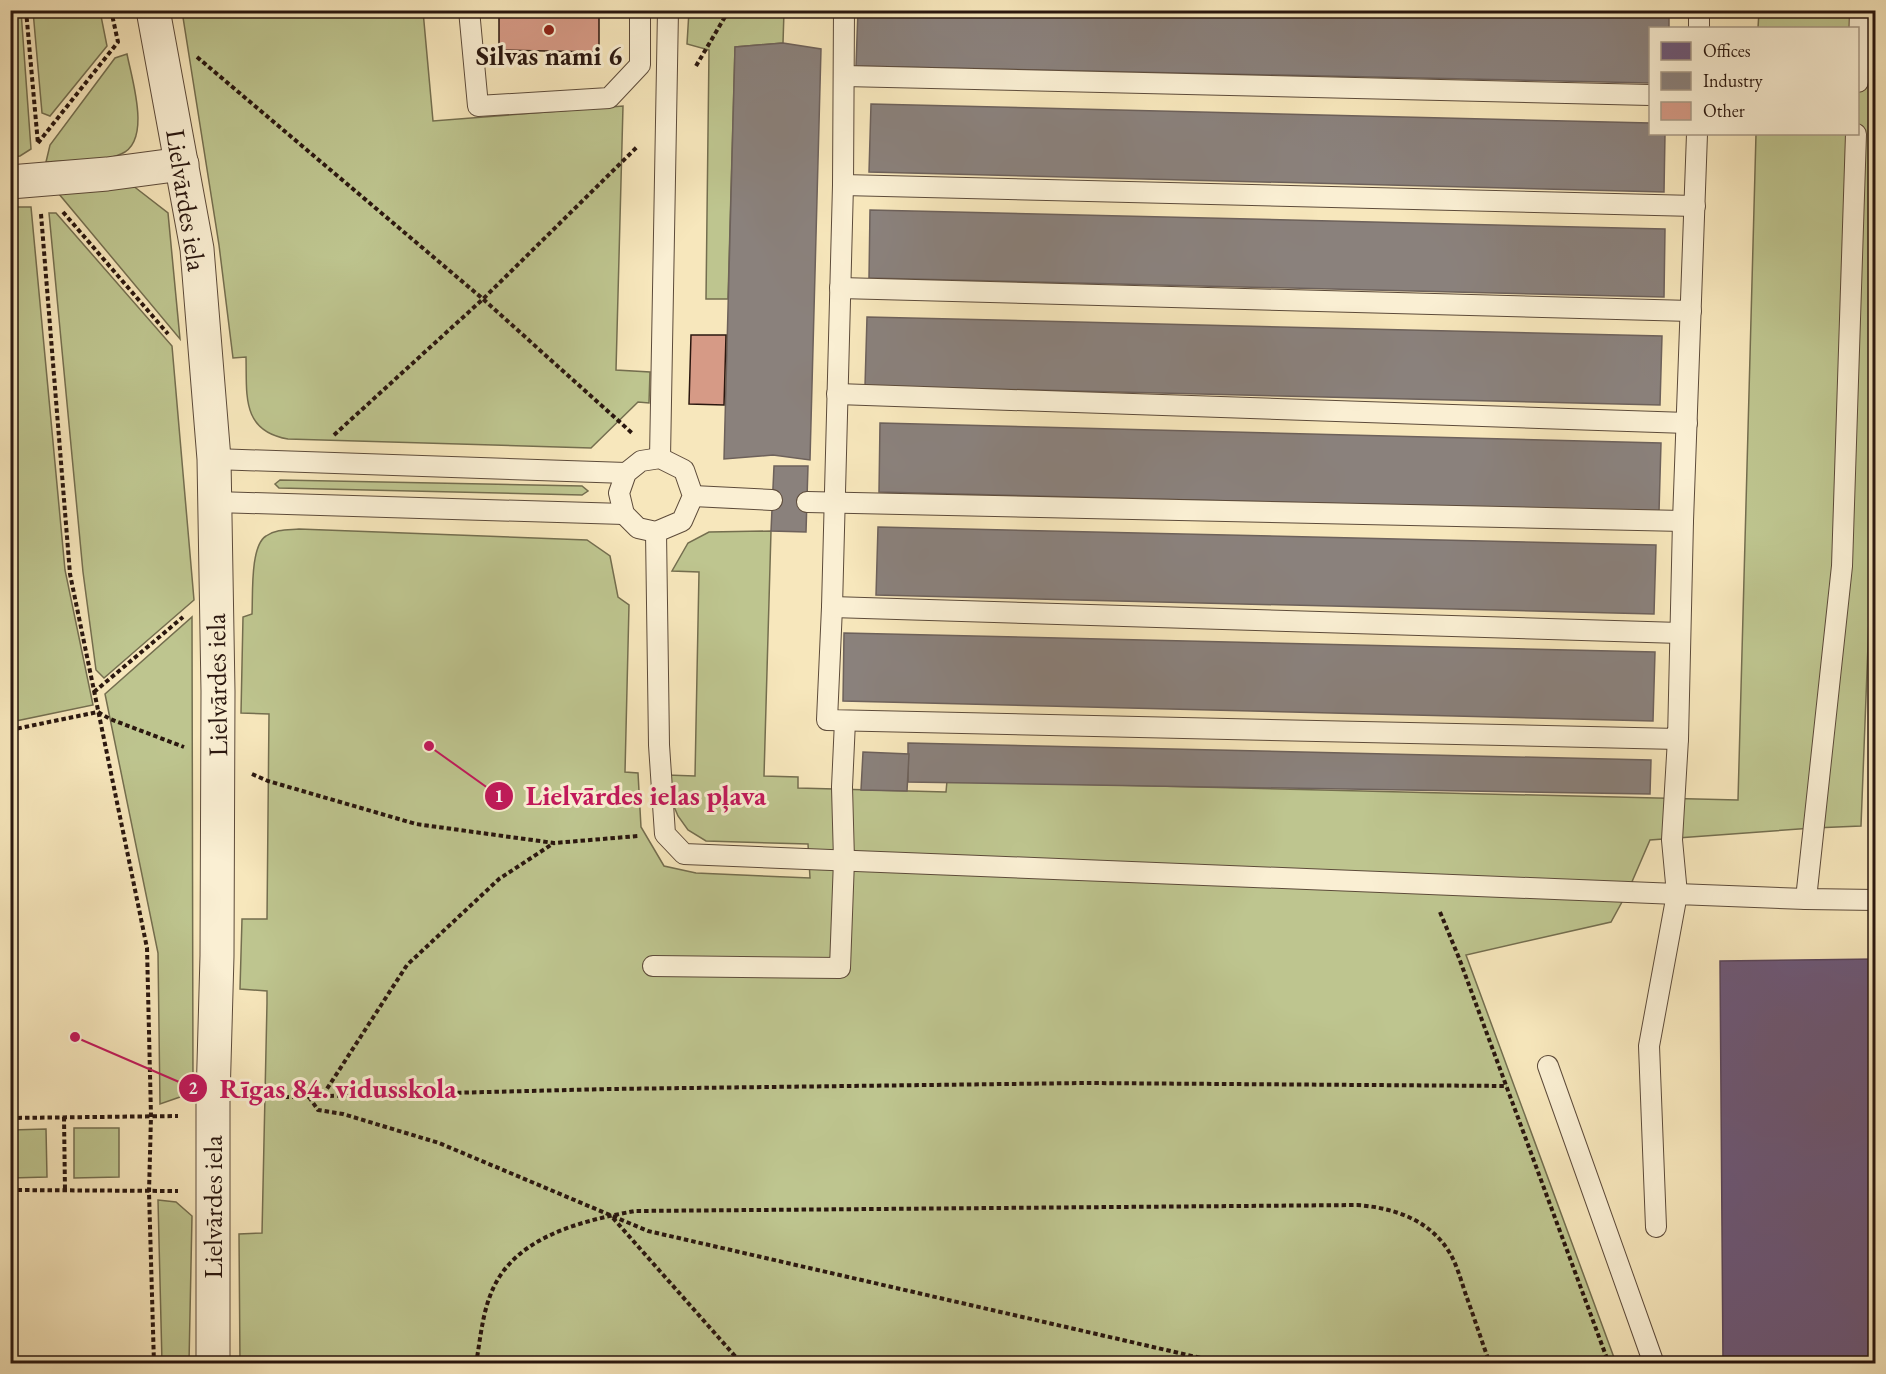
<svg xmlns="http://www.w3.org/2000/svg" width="1886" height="1374" font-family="'EB Garamond',serif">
<rect width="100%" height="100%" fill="#f7e7bc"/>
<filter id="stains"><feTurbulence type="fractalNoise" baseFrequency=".00333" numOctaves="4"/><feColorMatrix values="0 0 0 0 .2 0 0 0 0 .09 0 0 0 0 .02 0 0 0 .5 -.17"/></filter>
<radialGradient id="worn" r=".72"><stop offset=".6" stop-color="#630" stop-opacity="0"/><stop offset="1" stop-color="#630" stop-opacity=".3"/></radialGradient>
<!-- green -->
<g fill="#bec58f" stroke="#746e4f" stroke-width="1.5">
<path d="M10,11H21L31,149L20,156L11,157Z"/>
<path d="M33,11H100L107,46L50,116L42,113Z"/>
<path d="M182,11H423L433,121L623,106L616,370L650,372L649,403L638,402L591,448L288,439C241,431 247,395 246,357L233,358L219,245Z"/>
<path d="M689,11H784L783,43L735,47L728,299H706L709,50L687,44Z"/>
<path d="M1759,11H1875L1876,439L1861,826L1813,828L1650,840L1628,891L1611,922L1466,955L1616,1363H240L239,1234L262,1233L267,1003V991L240,989L242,919H267L269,714L241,713L243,617L252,614C253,595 250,546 266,536C276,529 288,530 299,529L587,540L610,556L618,597L629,605L625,772L638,773L641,827L664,866L696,873L810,878L808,844L706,841L688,830L678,816L670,797L667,775L695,776L699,572L672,571L688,543L709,532L771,531L764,776L798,777V788L946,792L947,781L1738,800L1756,134H1858V28H1758Z"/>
<path d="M127,54C132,80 152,141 121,154C101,163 68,160 46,162L50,145L115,58Z"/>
<path d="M132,185L168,213L180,339L59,194Z"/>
<path d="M11,207H31L65,570L93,705L11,722Z"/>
<path d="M49,213H56L172,346L194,600L104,678L96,670L83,572Z"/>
<path d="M280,480L582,486L588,491L582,495L279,488L275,484Z"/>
<path d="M192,617L193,1089L180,1097L160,1104L158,953L105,694Z"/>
<path d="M74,1128H119V1177L74,1178Z"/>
<path d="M46,1129L47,1177L11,1178V1130Z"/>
<path d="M158,1200L176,1202L192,1216L189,1363H162Z"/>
</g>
<!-- offices -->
<path fill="#6d597a" stroke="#59455a" stroke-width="1.5" d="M1876,959V1364H1723L1720,961Z"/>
<!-- industry -->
<g fill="#8a817c" stroke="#6d615b" stroke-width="1.5">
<path d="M858,10H1491L1669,14V28H1650V83L856,66Z"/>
<path d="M783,43L821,49L810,460L773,455L724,459L735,47Z"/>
<path d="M871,104L1650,123V134H1665L1664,192L869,172Z"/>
<path d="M870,210L1665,229L1664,297L869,278Z"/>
<path d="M867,317L1662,336L1660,405L865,386Z"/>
<path d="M880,423L1661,443L1659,512L879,492Z"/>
<path d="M774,466H808L806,532L771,531Z"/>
<path d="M878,527L1656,545L1654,614L876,595Z"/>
<path d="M844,633L1655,652L1653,721L843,701Z"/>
<path d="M908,743L1651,760L1650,794L908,782Z"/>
<path d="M863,752L909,754L907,791L861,790Z"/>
</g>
<!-- building -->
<g fill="#d69a86" stroke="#2a170f" stroke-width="1.5">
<path d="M499,10H599V52L499,50Z"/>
<path d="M691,335H726L724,405L689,404Z"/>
</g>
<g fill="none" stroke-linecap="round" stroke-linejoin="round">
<defs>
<g id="lane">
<path d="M469,10L478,106L609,98L640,65V10"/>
<path d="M844,10L843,185L832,607L827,720L1678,739L1683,521L1697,134"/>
<path d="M1699,28V10"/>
<path d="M844,76L1650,95"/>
<path d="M1858,82L1860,10"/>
<path d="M843,185L1695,206"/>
<path d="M840,288L1691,311"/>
<path d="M837,394L1687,423"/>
<path d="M660,458L668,10"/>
<path d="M660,458L684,470L693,496L682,521L656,532L638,528L624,514L619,493L626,473L641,461Z"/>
<path d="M214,459L626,473"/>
<path d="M693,496L772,500"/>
<path d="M216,502L624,514"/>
<path d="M807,502L1683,521"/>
<path d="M656,532L659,745L665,834L684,854L1677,894L1672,840L1678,739"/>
<path d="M832,607L1680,633"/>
<path d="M1806,899L1842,566L1856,134"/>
<path d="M653,966L840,968L844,860L842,787L845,721"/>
<path d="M1548,1066L1654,1364"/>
<path d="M1656,1227L1649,1046L1677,894L1806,899L1876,900"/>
</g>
<g id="street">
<path d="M153,10L197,249L214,459L218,691L217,956L213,1099V1364"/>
<path d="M10,182L107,174L182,164"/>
</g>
</defs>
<!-- lane casing -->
<use href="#lane" stroke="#5d4b3a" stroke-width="22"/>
<!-- street casing -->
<use href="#street" stroke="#5d4b3a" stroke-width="35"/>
<!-- path -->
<g stroke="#2a170f" stroke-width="4" stroke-dasharray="4.5 3" stroke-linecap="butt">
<path d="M26,10L38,144"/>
<path d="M197,57L483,299L632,433"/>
<path d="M696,66L729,10"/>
<path d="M38,143L118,42L111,10"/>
<path d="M63,212L168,334"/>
<path d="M41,214L70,574L147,948L151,1116L149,1192L154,1364"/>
<path d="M334,435L483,299L637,147"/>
<path d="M94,692L183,617"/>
<path d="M10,730L98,712L110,719L184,747"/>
<path d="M252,774L268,781L416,824L554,843L638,836"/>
<path d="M1440,912L1459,958L1609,1364"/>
<path d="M323,1095L407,965L499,879L554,843"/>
<path d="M309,1097L318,1110L343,1114L439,1143L648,1231L1227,1364"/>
<path d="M247,1098L609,1089L1086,1083L1507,1086"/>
<path d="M64,1117L65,1191"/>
<path d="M10,1118L178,1116"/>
<path d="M10,1190L178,1191"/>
<path d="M613,1218L742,1364"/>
<path d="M476,1364C480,1341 482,1317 490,1296C511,1237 581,1221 635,1211L1357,1205C1395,1208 1431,1220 1451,1255C1458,1268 1462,1284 1467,1298C1475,1320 1482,1342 1490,1364"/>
</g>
<!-- lane -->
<use href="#lane" stroke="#faefd3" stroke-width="20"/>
<!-- street -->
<use href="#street" stroke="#faefd3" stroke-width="33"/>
</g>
<!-- markers -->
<circle fill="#8f2418" stroke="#faefd3" stroke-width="2" cx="549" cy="30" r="6"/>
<g text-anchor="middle" stroke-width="6" stroke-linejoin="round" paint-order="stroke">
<!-- poi labels -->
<g font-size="27" font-weight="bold" fill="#2a170f" stroke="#faefd3">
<text x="549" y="65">Silvas nami 6</text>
</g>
<!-- street labels -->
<g font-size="27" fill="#2a170f" stroke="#faefd3">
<text transform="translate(186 200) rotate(81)" y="9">Lielvārdes iela</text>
<text transform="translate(217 685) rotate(-91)" y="9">Lielvārdes iela</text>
<text transform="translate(213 1207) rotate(-90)" y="9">Lielvārdes iela</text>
</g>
</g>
<!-- callouts -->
<path fill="none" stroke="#c2185b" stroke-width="2" d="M429 746L499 796M75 1037L193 1088"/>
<g fill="#c2185b" stroke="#faefd3" stroke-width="2">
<circle cx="429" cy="746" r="6"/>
<circle cx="75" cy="1037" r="6"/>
<circle cx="499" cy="796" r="15"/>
<circle cx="193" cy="1088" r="15"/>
</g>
<g font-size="18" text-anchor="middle" font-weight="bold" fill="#fff">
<text x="499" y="802">1</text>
<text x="193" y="1094">2</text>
</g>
<g font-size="28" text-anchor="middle" font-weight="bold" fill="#c2185b" stroke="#faefd3" stroke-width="6" stroke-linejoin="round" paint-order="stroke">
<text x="646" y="805">Lielvārdes ielas pļava</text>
<text x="338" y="1098">Rīgas 84. vidusskola</text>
</g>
<!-- margin -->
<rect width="1886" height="1374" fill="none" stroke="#f7e7bc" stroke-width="36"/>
<rect x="12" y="12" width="1862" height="1350" fill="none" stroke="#2a170f" stroke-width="3"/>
<rect x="18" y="18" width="1850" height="1338" fill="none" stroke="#2a170f" stroke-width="1.5"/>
<!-- legend -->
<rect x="1649" y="27" width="210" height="108" fill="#faefd3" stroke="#a79985" stroke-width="1.5"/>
<rect x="1661" y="42" width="30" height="18" fill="#6d597a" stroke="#a79985" stroke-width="1.5"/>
<text x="1703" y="57" font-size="18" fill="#2a170f">Offices</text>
<rect x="1661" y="72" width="30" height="18" fill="#8a817c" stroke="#a79985" stroke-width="1.5"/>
<text x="1703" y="87" font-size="18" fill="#2a170f">Industry</text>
<rect x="1661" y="102" width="30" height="18" fill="#d69a86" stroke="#a79985" stroke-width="1.5"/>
<text x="1703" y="117" font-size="18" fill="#2a170f">Other</text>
<rect width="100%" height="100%" filter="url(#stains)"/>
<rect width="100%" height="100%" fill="url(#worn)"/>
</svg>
